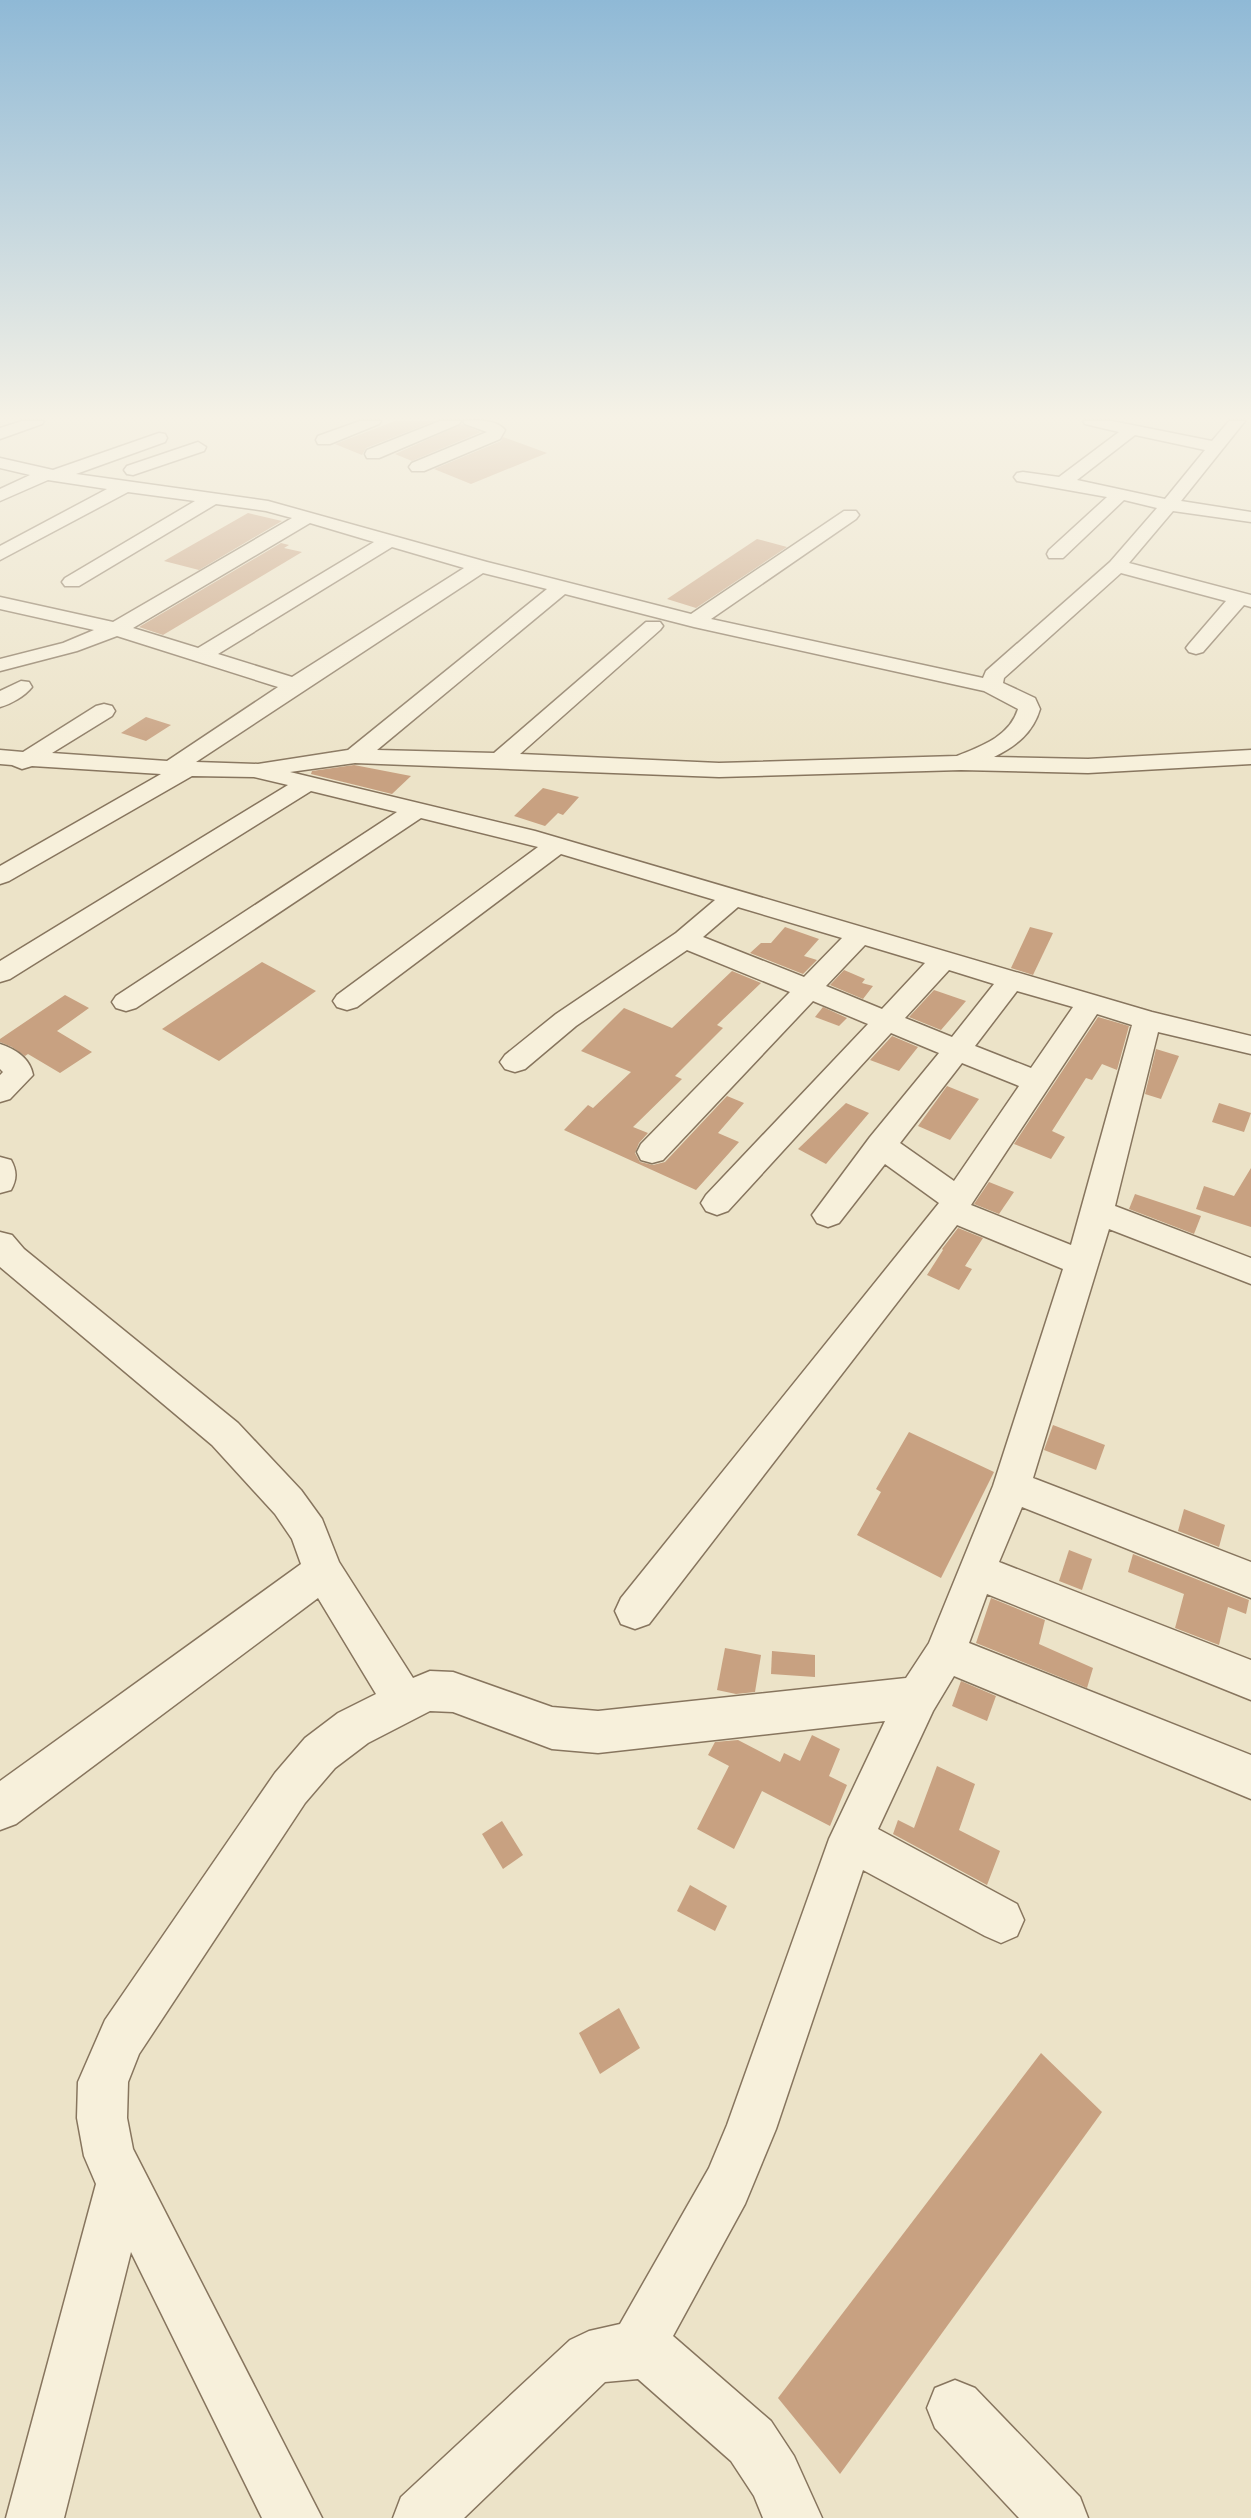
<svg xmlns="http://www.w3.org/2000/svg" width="1251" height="2518" font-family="'Noto Serif',serif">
<rect width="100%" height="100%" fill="#ece3c8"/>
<!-- building -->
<g fill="#c8a181">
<path d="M395,421H435L366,448L362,455L335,444Z"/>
<path d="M462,424L481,432L412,461L395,454Z"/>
<path d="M503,437L547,453L471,484L434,469L501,441Z"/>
<path d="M248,513L282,521L199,570L164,561Z"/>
<path d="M757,539L787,547L696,608L667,599Z"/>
<path d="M281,543L289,545L284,548L302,552L163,635L139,627Z"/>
<path d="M146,717L171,725L146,741L121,733Z"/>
<path d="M354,765L411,776L392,794L311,774L312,771Z"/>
<path d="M543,788L579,797L563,815L558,813L545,826L514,816Z"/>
<path d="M785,927L819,939L804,956L817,960L803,974L750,953L761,943H771Z"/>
<path d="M1030,927L1053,933L1033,975L1011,968Z"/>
<path d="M262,962L316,991L219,1061L162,1029Z"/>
<path d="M844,970L865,979L862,983L873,986L863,999L830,985Z"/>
<path d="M732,971L761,983L717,1025L723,1028L675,1076L682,1079L633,1127L648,1133L639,1143L635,1153L640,1162L653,1165L665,1162L727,1096L744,1103L718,1133L739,1142L696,1190L564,1130L588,1105L593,1108L631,1072L581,1051L624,1008L672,1028Z"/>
<path d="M934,990L966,1001L941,1030L909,1017Z"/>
<path d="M65,995L89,1008L57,1031L92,1052L60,1073L28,1054L25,1056L12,1047L0,1042V1039Z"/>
<path d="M823,1007L847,1018L839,1026L815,1017Z"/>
<path d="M1098,1017L1129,1026L1117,1070L1102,1064L1092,1080L1086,1078L1052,1131L1065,1137L1051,1159L1014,1144Z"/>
<path d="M892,1036L918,1047L899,1071L870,1060Z"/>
<path d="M1156,1049L1179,1056L1161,1099L1145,1094Z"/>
<path d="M947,1086L979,1099L950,1140L918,1126Z"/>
<path d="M846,1103L869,1113L826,1164L798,1149Z"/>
<path d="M1219,1103L1251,1113L1244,1132L1212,1122Z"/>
<path d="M1251,1168V1227L1196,1209L1204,1186L1234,1196Z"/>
<path d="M989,1182L1014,1192L999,1214L974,1204Z"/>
<path d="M1135,1194L1201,1216L1194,1234L1129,1209Z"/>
<path d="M958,1228L983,1238L965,1266L972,1269L959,1290L927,1275L943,1250L942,1249Z"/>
<path d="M1053,1425L1105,1445L1096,1470L1044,1450Z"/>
<path d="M909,1432L994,1472L941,1578L857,1535L881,1492L876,1489Z"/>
<path d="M1184,1509L1225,1525L1219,1547L1178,1531Z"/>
<path d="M1069,1550L1092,1559L1082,1590L1059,1581Z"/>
<path d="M1133,1554L1249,1600L1246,1614L1228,1607L1219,1645L1175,1628L1184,1594L1128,1572Z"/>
<path d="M991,1598L1045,1620L1039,1644L1093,1668L1087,1688L976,1643Z"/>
<path d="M725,1648L761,1655L755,1692L736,1694L717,1690Z"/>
<path d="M772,1651L815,1655V1677L771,1674Z"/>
<path d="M961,1681L996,1696L987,1721L952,1706Z"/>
<path d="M812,1735L840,1749L829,1776L847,1785L830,1826L762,1791L734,1849L697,1829L729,1766L708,1755L715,1742L738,1740L780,1762L784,1753L800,1761Z"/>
<path d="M937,1766L975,1784L959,1830L1000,1851L987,1885L893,1834L898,1820L914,1828Z"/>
<path d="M502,1821L523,1855L503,1869L482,1834Z"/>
<path d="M690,1885L727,1906L715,1931L677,1911Z"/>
<path d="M619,2008L640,2048L600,2074L579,2033Z"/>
<path d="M1041,2053L1102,2112L840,2474L778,2398Z"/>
</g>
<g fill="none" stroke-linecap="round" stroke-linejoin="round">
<defs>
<g id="minor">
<path d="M22,421H44L42,424L0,439V428Z"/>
<path d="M360,421H381L379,424L330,444H318L316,440L318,436Z"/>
<path d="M440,421H461L459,424L379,458H367L365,454L367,450Z"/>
<path d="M463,421C476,420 496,419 505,430L500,439L424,471H412L409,467L412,463L487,432L465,424Z"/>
<path d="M1083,421H1112L1212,441L1229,421H1245L1181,501L1251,512V522L1173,511L1129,563L1251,595V607L1244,605L1203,652L1196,654L1189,652L1186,648L1189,644L1226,601L1121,573L1004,678L1003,683L1035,698L1040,709C1033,733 1016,746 994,757L1088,759L1251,750V764L1088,773L961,770L719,777L355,763L290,772L535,831L1152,1012L1251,1036V1054L1158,1032L1115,1206L1251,1258V1284L1109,1229L1033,1478L1251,1562V1598L1022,1507L999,1562L1251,1660V1700L987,1594L969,1643L1251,1755V1799L954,1676L933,1711L878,1829L1017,1904L1024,1920L1017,1936L1001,1943L985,1936L863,1870L776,2129L745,2204L673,2336L771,2421L794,2456L822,2518H763L754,2496L731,2461L638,2379L605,2382L464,2518H393L401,2497L570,2340L589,2331L620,2324L709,2168L727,2125L829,1839L885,1721L598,1753L552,1749L453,1712L430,1711L368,1743L335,1768L305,1803L139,2054L128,2082L127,2118L133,2149L322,2518H262L131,2252L64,2518H6L96,2184L84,2156L77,2118L78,2082L105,2020L275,1773L305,1738L338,1713L376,1694L318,1598L16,1824L0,1830V1781L301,1564L292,1539L275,1514L212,1445L0,1267V1232L12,1235L24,1249L238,1423L301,1490L322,1519L339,1562L413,1678L430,1671L453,1672L552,1707L598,1711L906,1678L929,1643L993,1486L1063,1269L957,1225L649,1624L635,1629L621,1624L615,1611L621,1598L939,1203L885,1164L839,1223L828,1227L817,1223L812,1215L870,1137L939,1053L891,1033L728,1211L717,1215L706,1211L701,1203L706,1195L868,1024L813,1001L663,1160L652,1163L641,1160L637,1152L641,1144L790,992L687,950L576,1026L525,1069L515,1072L505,1069L500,1062L505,1055L556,1014L676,933L715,900L561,854L357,1007L347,1010L337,1007L333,1001L337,995L538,847L421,818L136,1008L126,1011L116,1008L112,1002L116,996L397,812L311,791L10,979L0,982V961L288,785L254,777L192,776L9,881L0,884V866L161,774L32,766L22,769L12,765L0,764V750L23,752L96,706L104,704L112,706L115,711L112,716L52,753L167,761L278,687L117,636L77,651L0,671V659L63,643L94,630L0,609V597L113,622L292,518L266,511L216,504L79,586H65L62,582L65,578L195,501L128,492L0,560V546L107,489L48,480L0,501V489L30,475L0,468V458L53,470L159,433L165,434L167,438L165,442L76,474L268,501L487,562L691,614L844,511H856L859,515L856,519L711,619L983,678L986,671L1110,562L1157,508L1124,500L1063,558H1049L1047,554L1049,550L1107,497L1023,482L1017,481L1014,477L1017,473L1023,472L1059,477L1119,432L1085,424ZM1135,435L1205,450L1165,499L1077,480ZM310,523L374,542L198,648L133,628ZM392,547L464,568L292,677L218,654ZM483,573L547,589L348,750L258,764L196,762ZM565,594L694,627L984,691L1018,709C1010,736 982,746 957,756L719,763L520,754L660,630L663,626L660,622H646L494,753L377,750ZM738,907L842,938L804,977L703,937ZM865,945L925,963L882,1009L826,986ZM949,970L994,984L952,1037L905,1018ZM1017,991L1073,1007L1031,1068L975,1046ZM1097,1014L1132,1025L1071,1245L971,1205ZM962,1063L1019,1086L954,1181L900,1143Z"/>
<path d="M198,442L206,447L204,451L133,475L127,474L124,470L127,466Z"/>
<path d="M21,681L29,682L32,687C25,696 11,704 0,707V691Z"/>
<path d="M0,1044C15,1049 30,1058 33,1075L10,1099L0,1102V1075L3,1072L0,1069Z"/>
<path d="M0,1157L11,1160C17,1171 17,1179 11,1190L0,1193Z"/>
<path d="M955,2380L975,2388L1080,2497L1088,2518H1019L935,2428L927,2408L935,2388Z"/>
</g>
</defs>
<!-- minor casing -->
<use href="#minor" stroke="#87755e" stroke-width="3"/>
<!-- minor -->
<use href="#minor" fill="#f7f0db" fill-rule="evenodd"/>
</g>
<!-- sky -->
<linearGradient id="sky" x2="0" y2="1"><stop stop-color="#8fb9d6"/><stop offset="0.54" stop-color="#f6f2e6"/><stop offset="1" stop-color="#f6f2e6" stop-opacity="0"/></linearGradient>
<rect width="1251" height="773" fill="url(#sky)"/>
</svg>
